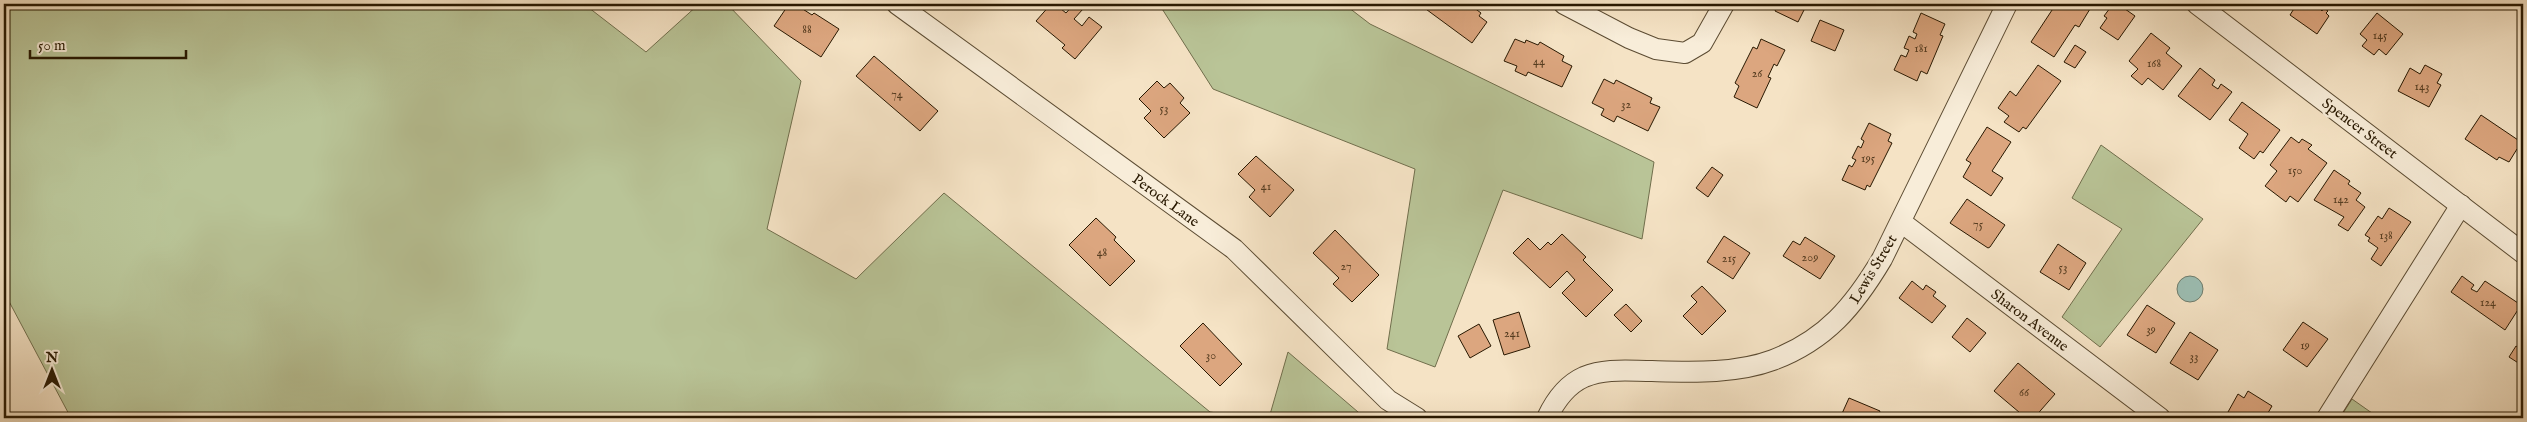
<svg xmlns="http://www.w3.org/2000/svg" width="2527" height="422" font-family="'IM FELL English',serif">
<rect width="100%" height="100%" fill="#f5e3c5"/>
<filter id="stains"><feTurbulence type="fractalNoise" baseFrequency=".004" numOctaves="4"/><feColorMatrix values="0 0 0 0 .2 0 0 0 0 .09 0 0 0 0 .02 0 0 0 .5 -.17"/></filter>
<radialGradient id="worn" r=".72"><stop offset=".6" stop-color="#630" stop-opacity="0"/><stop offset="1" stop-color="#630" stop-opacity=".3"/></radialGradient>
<!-- green -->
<g fill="#b9c497" stroke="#706e4c">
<path d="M4,4H584L646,52L699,4H727L801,81L767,229L856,279L944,193L1210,412L1251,418H71L4,292Z"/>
<path d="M1159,4H1344L1370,24L1654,162L1642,239L1503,190L1435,367L1387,349L1415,169L1213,89Z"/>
<path d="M2101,145L2203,219L2100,347L2062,317L2122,229L2072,198Z"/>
<path d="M1288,352L1365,418H1269Z"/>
<path d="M2352,399L2379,418H2340Z"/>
</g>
<!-- water -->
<circle fill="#9cbeb3" stroke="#6e7c6c" cx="2190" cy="289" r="13"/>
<!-- building -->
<g fill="#dca67f" stroke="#281801">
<path d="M789,4H795L812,15L814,13L839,29L821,57L774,26Z"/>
<path d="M1051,4H1055L1066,13L1074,4H1077L1083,9L1074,19L1082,26L1089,17L1102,27L1075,59L1062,48L1065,45L1036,21Z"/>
<path d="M1419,4H1469L1481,13L1479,16L1487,22L1472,43Z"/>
<path d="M1772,4H1802L1801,6L1805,8L1798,22L1775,11L1777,6Z"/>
<path d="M2056,4H2093L2079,27L2075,25L2054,57L2031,42Z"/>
<path d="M2113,4H2118L2135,16L2118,40L2100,28L2107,18L2104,16Z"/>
<path d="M2291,4H2320L2318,7L2322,11L2324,8L2328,11L2326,13L2329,16L2317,34L2290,15L2295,7Z"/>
<path d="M1921,13L1945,24L1940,35L1943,36L1927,74L1921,71L1917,81L1894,70L1901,55L1906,57L1909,50L1904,48L1909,36L1915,39L1917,34L1913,32Z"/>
<path d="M2377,13L2403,34L2386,55L2379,49L2374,55L2362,46L2367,40L2360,34Z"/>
<path d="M1820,20L1844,30L1835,51L1811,41Z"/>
<path d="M2151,33L2170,48L2166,53L2182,66L2163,90L2148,78L2142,85L2131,76L2138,69L2129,61Z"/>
<path d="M1515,39L1525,43L1526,40L1538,45L1540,42L1564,56L1562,61L1572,66L1562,87L1528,72L1526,76L1515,71L1517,66L1504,61Z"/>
<path d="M1761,39L1785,50L1777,66L1774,64L1768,77L1771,78L1757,108L1734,97L1739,86L1735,83L1753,47L1757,49Z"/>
<path d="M2075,45L2086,52L2075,68L2064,62Z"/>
<path d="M874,56L938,111L920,131L856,76Z"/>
<path d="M2038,65L2061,81L2026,129L2023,127L2019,132L2004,122L2009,116L1998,108L2010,91L2016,96Z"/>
<path d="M2425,65L2442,74L2437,83L2441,85L2429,107L2398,91L2410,68L2420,74Z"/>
<path d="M2200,68L2215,80L2212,85L2218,89L2221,84L2232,92L2210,120L2178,96Z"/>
<path d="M1604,79L1614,84L1616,80L1652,98L1650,103L1660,107L1648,131L1617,116L1614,122L1601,115L1604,109L1592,103Z"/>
<path d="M1157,81L1164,88L1170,83L1184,98L1180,103L1190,113L1164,138L1144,118L1151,111L1139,99Z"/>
<path d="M2242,102L2280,130L2263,153L2260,151L2254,159L2239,148L2248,134L2229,120Z"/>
<path d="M2481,115L2521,142L2523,139V153L2517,149L2509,162L2499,157L2497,160L2465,139Z"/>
<path d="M1869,123L1891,134L1888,141L1892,143L1870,187L1867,185L1865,190L1842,180L1849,165L1852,167L1856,160L1852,158L1858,146L1861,148L1864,141L1861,139Z"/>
<path d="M1987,127L2011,142L1992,171L2003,178L1991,196L1963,177L1971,163L1966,160Z"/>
<path d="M2291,137L2299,143L2302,139L2312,145L2308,149L2327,163L2298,202L2290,196L2286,202L2265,186L2277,171L2270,165Z"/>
<path d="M1256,156L1294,190L1270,217L1249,197L1255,190L1238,174Z"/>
<path d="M1712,167L1723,175L1708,197L1696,188Z"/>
<path d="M2334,170L2350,181L2348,184L2361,193L2356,200L2365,207L2348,231L2338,225L2344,217L2314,200Z"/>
<path d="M1967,199L2005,225L1990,247L1988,248L1950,223Z"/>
<path d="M2389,208L2411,222L2381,266L2371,259L2378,248L2368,241L2370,238L2365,235L2378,216L2382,219Z"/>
<path d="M1096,218L1116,237L1114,240L1135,261L1110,286L1069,245Z"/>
<path d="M1335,230L1379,275L1352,302L1333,284L1339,278L1313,253Z"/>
<path d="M1562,234L1586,257L1583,260L1613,290L1586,317L1562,293L1575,280L1567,271L1550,288L1513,253L1528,238L1540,250L1548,242L1551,245Z"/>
<path d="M1724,236L1750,253L1733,279L1707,262Z"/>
<path d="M1805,237L1835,256L1820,279L1783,256L1793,241L1800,245Z"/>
<path d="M2058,244L2086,263L2069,290L2040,272Z"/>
<path d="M2462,276L2474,285L2471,289L2477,292L2485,281L2521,305L2505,330L2451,292Z"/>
<path d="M1912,281L1923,290L1926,285L1936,292L1933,296L1946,306L1932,323L1899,298Z"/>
<path d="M1702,286L1726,311L1702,335L1683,316L1697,302L1691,296Z"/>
<path d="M1626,304L1642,321L1631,332L1614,315Z"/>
<path d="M2147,305L2175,323L2156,353L2127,335Z"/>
<path d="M1519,312L1530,347L1504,355L1493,320Z"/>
<path d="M1967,318L1986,333L1970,352L1952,337Z"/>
<path d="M2303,322L2328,339L2307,367L2283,350Z"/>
<path d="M1203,323L1242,364L1220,386L1180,346Z"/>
<path d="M1479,324L1491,346L1470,358L1458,336Z"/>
<path d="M2190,332L2218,350L2198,380L2170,363Z"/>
<path d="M2516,346L2521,349L2523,346V366L2509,357Z"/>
<path d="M2018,363L2055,394L2034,418H2026L1994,391Z"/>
<path d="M2248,391L2272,406L2265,418H2239L2228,412L2238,394L2244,398Z"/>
<path d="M1849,398L1880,411L1877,418H1840Z"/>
</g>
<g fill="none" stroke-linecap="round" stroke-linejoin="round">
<defs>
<g id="street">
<path d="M897,4L1234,249L1388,400L1417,418"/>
<path d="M1564,4L1629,38L1656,49L1685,53L1702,43L1724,4"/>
<path d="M2197,4L2523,253"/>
<path d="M1901,222L2160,418"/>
<path d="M1547,418C1555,401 1566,385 1584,377C1606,368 1629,371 1652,371C1690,372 1736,374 1773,360C1826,340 1854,306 1882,259L2007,4"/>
<path d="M2327,418L2461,205"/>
</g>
</defs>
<!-- street casing -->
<use href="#street" stroke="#5b4b32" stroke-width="22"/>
<!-- street -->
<use href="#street" stroke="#f8edd9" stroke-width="20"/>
</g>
<g text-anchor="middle" stroke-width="5" stroke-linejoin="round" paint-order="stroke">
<!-- number labels -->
<g font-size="12" fill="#553c20">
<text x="807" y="33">88</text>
<text x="2380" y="39">145</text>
<text x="1921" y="52">181</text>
<text x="1539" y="65">44</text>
<text x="2154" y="67">168</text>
<text x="1757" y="77">26</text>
<text x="2422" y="90">143</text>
<text x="897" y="98">74</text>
<text x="1626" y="108">32</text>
<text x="1164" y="112">53</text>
<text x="1868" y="162">195</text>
<text x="2295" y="174">150</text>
<text x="1266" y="190">41</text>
<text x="2341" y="203">142</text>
<text x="1978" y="228">75</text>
<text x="2386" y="239">138</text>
<text x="1102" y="256">48</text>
<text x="1810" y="261">209</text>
<text x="1729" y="262">215</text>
<text x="1346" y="270">27</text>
<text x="2063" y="271">53</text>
<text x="2488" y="306">124</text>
<text x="2151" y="333">39</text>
<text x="1512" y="337">241</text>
<text x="2305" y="349">19</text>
<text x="1211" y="359">30</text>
<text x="2194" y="360">33</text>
<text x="2024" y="396">66</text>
</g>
<!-- street labels -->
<g font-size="15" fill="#281801" stroke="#f8edd9">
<text transform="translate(2360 128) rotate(37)" y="5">Spencer Street</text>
<text transform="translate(1166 200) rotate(36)" y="5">Perock Lane</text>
<text transform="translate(1873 269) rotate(-59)" y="5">Lewis Street</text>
<text transform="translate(2030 320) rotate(37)" y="5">Sharon Avenue</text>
</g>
</g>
<!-- margin -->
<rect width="2527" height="422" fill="none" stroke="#f5e3c5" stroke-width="20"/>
<rect x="5" y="5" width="2517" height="412" fill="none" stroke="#281801" stroke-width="2.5"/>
<rect x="10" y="10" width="2507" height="402" fill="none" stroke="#281801"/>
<!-- north arrow -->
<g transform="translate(52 370)" stroke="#f8edd9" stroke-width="4" paint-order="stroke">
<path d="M0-4L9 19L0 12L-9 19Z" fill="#281801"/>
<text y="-8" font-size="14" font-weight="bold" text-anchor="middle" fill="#281801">N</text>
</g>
<!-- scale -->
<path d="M30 50v8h156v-8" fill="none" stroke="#281801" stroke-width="2.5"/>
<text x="38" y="50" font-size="15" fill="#281801" stroke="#f8edd9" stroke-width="4" paint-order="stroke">50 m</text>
<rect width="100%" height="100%" filter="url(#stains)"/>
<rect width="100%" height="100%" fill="url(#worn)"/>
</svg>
